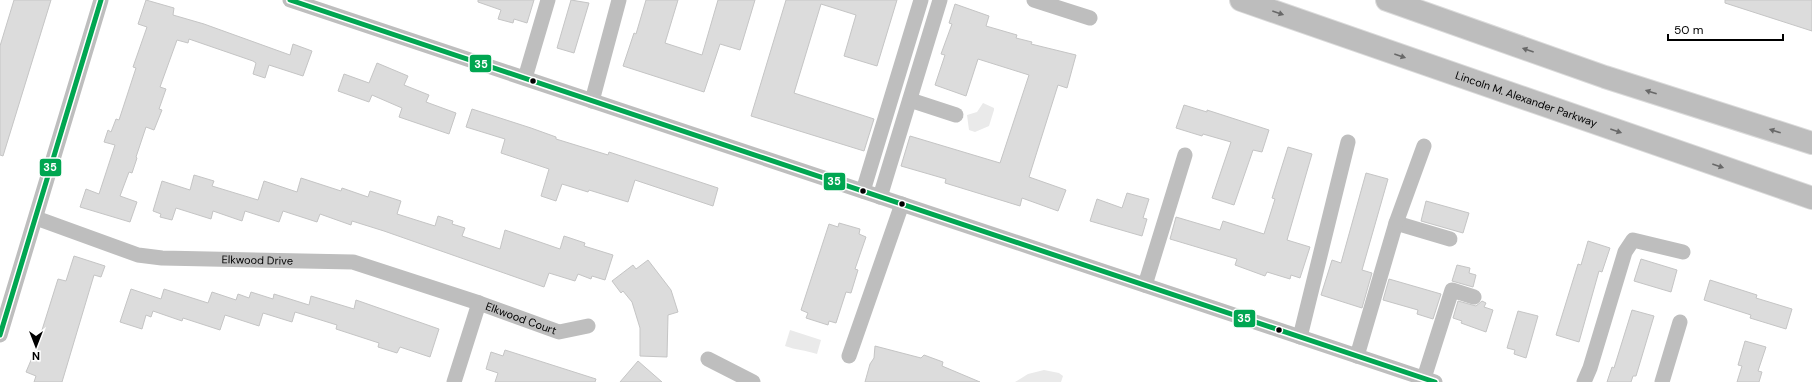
<svg xmlns="http://www.w3.org/2000/svg" width="1812" height="382" font-family="'DM Sans',sans-serif">
<rect width="100%" height="100%" fill="#fff"/>
<!-- park -->
<g fill="#eaeaea">
<path d="M983,103L994,108V110L989,126L975,132L969,130L967,115L977,112Z"/>
<path d="M790,330L821,340L817,354C805,350 796,350 785,346Z"/>
<path d="M1044,370L1059,373L1063,376L1061,382H1015L1028,374Z"/>
</g>
<!-- building -->
<g fill="#dcdcdc" stroke="#c5c5c5">
<path d="M14,0H51L3,156L0,155V46Z"/>
<path d="M146,0L174,8L173,15L204,24L290,55L293,44L312,51L303,76L269,65L265,78L253,74L256,63L253,61L189,39L188,43L177,40L160,87L166,89L159,109L162,110L154,130L146,127L136,157L137,158L132,173L129,172L120,196L137,202L130,222L80,207L86,189L99,194L115,145L104,142L108,130L111,132L116,119L119,120L136,68L133,67L147,27L138,24Z"/>
<path d="M478,0H534L527,23L514,19L513,23L498,19L501,10L478,2Z"/>
<path d="M571,0L589,3L574,53L557,48Z"/>
<path d="M646,0H678L665,43L702,55L718,0H755L740,50L720,44L704,92L623,66L634,33L636,34Z"/>
<path d="M786,0H897L877,66L844,56L856,15L821,4L794,93L874,119L864,151L751,116Z"/>
<path d="M1725,0H1812V31L1725,3Z"/>
<path d="M955,4L989,16L986,26L1017,35L1016,38L1032,42L1031,44L1076,55L1067,88L1058,85L1029,177L1066,190L1058,211L1022,198L1020,206L945,183L946,179L901,166L910,136L1000,163L1029,75L978,59L966,96L935,85L945,55L941,54L952,24L949,23Z"/>
<path d="M377,63L408,76L404,85L429,95L426,102L456,113L449,134L399,117L402,108L372,95L369,102L338,91L344,74L369,83Z"/>
<path d="M1184,105L1207,112V110L1269,130L1262,152L1253,150L1234,205L1212,198L1231,142L1203,134L1202,136L1176,128Z"/>
<path d="M472,109L531,128L556,137V139L608,155L609,152L718,188L713,206L635,180L628,202L589,190L588,192L562,184L556,201L541,196L549,169L501,153L505,139L466,127Z"/>
<path d="M1288,147L1312,154L1287,240L1310,247L1300,278L1291,275L1290,279L1267,272L1265,276L1235,265L1237,259L1170,239L1176,217L1220,230L1223,221L1264,234L1275,199L1272,198Z"/>
<path d="M1366,173L1388,179L1362,270L1372,273L1362,308L1321,295L1332,260L1341,263Z"/>
<path d="M194,175L214,181L212,186L258,200L264,181L297,192L301,178L341,191L342,188L368,197L370,191L401,201L397,214L435,226L438,216L453,221L452,224L465,228L462,236L500,249L505,230L560,249L564,236L585,243L584,246L613,255L605,280L592,276L591,279L578,274L575,281L549,273L544,287L384,231L352,221L351,225L320,214L317,222L283,211L279,222L245,211L242,221L213,211L211,219L176,208L172,220L160,217L161,214L153,211L162,181L190,190Z"/>
<path d="M1127,193L1149,199L1143,218L1147,219L1142,236L1090,221L1097,199L1122,208Z"/>
<path d="M1426,201L1469,213L1463,233L1421,221Z"/>
<path d="M839,223L860,229L859,234L866,237L855,269L858,270L851,293L846,292L836,323L829,321L828,325L806,318L808,313L801,310L829,224L838,227Z"/>
<path d="M1588,241L1610,248L1602,272L1599,271L1579,342L1556,335L1578,264L1581,265Z"/>
<path d="M74,256L105,266L101,277L94,275L62,382H34L36,376L26,372L37,346L58,279L66,281Z"/>
<path d="M1641,259L1677,270L1671,292L1634,281Z"/>
<path d="M648,260L671,290L678,312L668,315L667,357L640,356V328L632,302L623,291L621,293L612,281L633,265L636,269Z"/>
<path d="M1457,265L1470,268L1469,273L1476,275L1473,287L1452,281Z"/>
<path d="M1389,279L1441,294L1433,319L1417,314L1418,310L1383,300Z"/>
<path d="M1710,280L1757,295L1756,298L1792,309L1786,329L1750,318L1751,315L1704,300Z"/>
<path d="M131,289L161,299L164,289L208,303L212,292L236,300L238,294L249,298L251,292L273,299L274,294L309,305L311,296L354,309L356,300L439,329L430,357L400,347L397,353L378,347L379,343L336,329L337,325L295,312L292,322L263,313L259,326L225,315L220,330L183,318L182,321L153,311L151,317L146,315L142,329L120,322Z"/>
<path d="M1458,301L1476,306L1482,301L1486,303L1484,307L1493,310L1486,332L1461,323L1462,321L1453,318Z"/>
<path d="M1632,310L1654,316L1636,376H1633L1631,382H1607L1612,367L1614,368Z"/>
<path d="M1518,311L1538,316L1526,358L1514,354L1515,350L1507,348Z"/>
<path d="M1745,341L1766,347L1758,371L1762,372L1759,382H1737L1742,366L1738,365Z"/>
<path d="M875,346L921,358L924,355L943,362L942,366L980,382H865L870,364L874,358Z"/>
<path d="M505,350L596,379L595,382H495L498,373L486,369L491,352L503,356Z"/>
<path d="M638,361L662,382H620Z"/>
</g>
<g fill="none" stroke-linecap="round" stroke-linejoin="round">
<defs>
<g id="highway">
<path id="s2" d="M1241,0L1812,198"/>
<path d="M1387,0L1605,77L1812,143"/>
</g>
</defs>
<!-- highway casing -->
<use href="#highway" stroke="#dbdbdb" stroke-width="24"/>
<!-- minor -->
<g stroke="#bebebe" stroke-width="15">
<path d="M290,0L1435,382"/>
<path d="M1034,0L1090,18"/>
<path d="M525,78L548,0"/>
<path d="M910,100L956,115"/>
<path d="M592,101L619,0"/>
<path d="M863,191L921,0"/>
<path d="M880,197L940,0"/>
<path id="s1" d="M36,218L138,255L162,258L353,262L479,303L559,332L588,326"/>
<path d="M1396,223L1450,239"/>
<path d="M1145,285L1185,155"/>
<path d="M0,335L101,0"/>
<path d="M1300,337L1348,142"/>
<path d="M849,356L902,204"/>
<path d="M1357,356L1396,223L1424,146"/>
<path d="M708,359L753,382"/>
<path d="M1424,378L1452,290L1474,297"/>
<path d="M454,382L479,303"/>
<path d="M1584,382L1590,368L1625,252L1633,240L1683,252"/>
<path d="M1662,382L1680,322"/>
</g>
<!-- highway -->
<use href="#highway" stroke="#bdbdbd" stroke-width="22"/>
<defs>
<g id="bus-1">
<path d="M290,0L1435,382"/>
<path d="M0,335L101,0"/>
</g>
</defs>
<!-- bus-1 casing -->
<use href="#bus-1" stroke="#fff" stroke-width="8"/>
<!-- bus-1 -->
<use href="#bus-1" stroke="#00a651" stroke-width="5"/>
</g>
<!-- one-way arrows -->
<defs><path id="oneway-solid" d="M-6-.8H1V-3.2L6.5 0L1 3.2V.8H-6Z"/></defs>
<g fill="#686868">
<use href="#oneway-solid" transform="translate(1278 13) rotate(19)"/>
<use href="#oneway-solid" transform="translate(1528 50) rotate(-161)"/>
<use href="#oneway-solid" transform="translate(1400 56) rotate(19)"/>
<use href="#oneway-solid" transform="translate(1651 92) rotate(-162)"/>
<use href="#oneway-solid" transform="translate(1616 131) rotate(19)"/>
<use href="#oneway-solid" transform="translate(1775 131) rotate(-162)"/>
<use href="#oneway-solid" transform="translate(1718 166) rotate(19)"/>
</g>
<!-- markers -->
<g fill="#000" stroke="#fff" stroke-width="1.5">
<circle cx="533" cy="81" r="3.5"/>
<circle cx="863" cy="191" r="3.5"/>
<circle cx="902" cy="204" r="3.5"/>
<circle cx="1279" cy="330" r="3.5"/>
</g>
<g text-anchor="middle" stroke-width="3.5" stroke-linejoin="round" paint-order="stroke">
<!-- street labels -->
<g font-size="11" fill="#000" stroke="#fff">
<text dy="4" stroke="none"><textPath href="#s2" startOffset="302">Lincoln M. Alexander Parkway</textPath></text>
<text dy="4" stroke="none"><textPath href="#s1" startOffset="228">Elkwood Drive</textPath></text>
<text dy="4" stroke="none"><textPath href="#s1" startOffset="501">Elkwood Court</textPath></text>
</g>
</g>
<g stroke="#fff" stroke-width="1.5">
<rect x="469" y="54" width="23" height="19" rx="4" fill="#00a651"/>
<rect x="39" y="158" width="23" height="19" rx="4" fill="#00a651"/>
<rect x="823" y="172" width="23" height="19" rx="4" fill="#00a651"/>
<rect x="1233" y="309" width="23" height="19" rx="4" fill="#00a651"/>
</g>
<g font-size="11" text-anchor="middle" font-weight="bold" fill="#fff">
<text x="481" y="68">35</text>
<text x="50" y="171">35</text>
<text x="834" y="185">35</text>
<text x="1244" y="322">35</text>
</g>
<!-- north arrow -->
<g transform="translate(36 346) rotate(180)" stroke="#ffffff" stroke-width="3" paint-order="stroke">
<path d="M0-3L7 15L0 10L-7 15Z" fill="#000000"/>
<text y="-6" font-size="11" font-weight="bold" text-anchor="middle" fill="#000000">N</text>
</g>
<!-- scale -->
<path d="M1668 34v6h115v-6" fill="none" stroke="#000000" stroke-width="2"/>
<text x="1674" y="34" font-size="12" fill="#000000" stroke="#ffffff" stroke-width="3" paint-order="stroke">50 m</text>
</svg>
